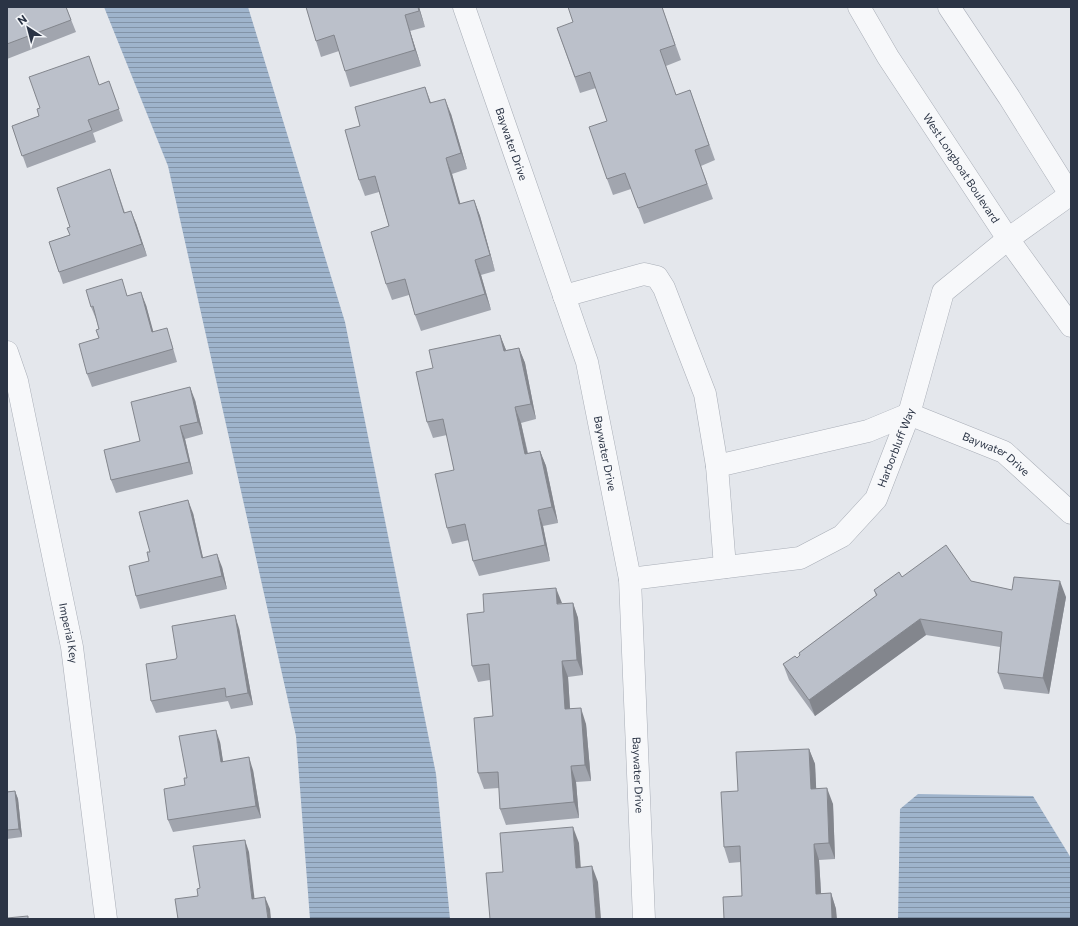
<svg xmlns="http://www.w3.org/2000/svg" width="1078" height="926" font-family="Commissioner,sans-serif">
<defs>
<pattern id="water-rules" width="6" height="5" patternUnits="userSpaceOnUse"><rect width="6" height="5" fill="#9fb4cc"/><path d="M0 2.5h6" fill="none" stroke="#8293a7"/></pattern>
</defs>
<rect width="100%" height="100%" fill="#e4e7ec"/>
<!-- water -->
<g fill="url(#water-rules)">
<path d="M104,7H248L345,322L436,774L450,919H310L296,736L168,166Z"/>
<path d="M918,794L1033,796L1071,858V919H898L900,809Z"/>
</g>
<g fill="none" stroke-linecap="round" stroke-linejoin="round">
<defs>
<g id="minor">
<path id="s1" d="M464,7L587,362L630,579L644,919"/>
<path id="s2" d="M859,7L888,57L1008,239L1071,326"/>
<path d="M949,7L1009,97L1071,196"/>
<path d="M564,296L644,274L657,277L664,288L705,394L717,466"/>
<path id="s3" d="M7,352L17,381L72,647L106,919"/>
<path id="s4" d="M725,567L717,466L868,431L909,414L1004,452L1071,513"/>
<path id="s5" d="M630,579L800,558L842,536L876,499L909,414L943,292L1008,239L1071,194"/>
</g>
</defs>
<!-- minor casing -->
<use href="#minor" stroke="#a9aeb7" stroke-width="23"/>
<!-- minor -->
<use href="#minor" stroke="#f7f8fa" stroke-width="22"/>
</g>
<!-- wall -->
<g fill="#a1a5ae">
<path d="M7,7H66L76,32L7,59Z"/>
<path d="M306,7H419L425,27L410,31L421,66L350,87L345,71L339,51L321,57L316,41Z"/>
<path d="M662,7L681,60L666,66L676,95L690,90L715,160L701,166L713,199L644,224L631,189L613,195L607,179V121L596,88L580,93L557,28Z"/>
<path d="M109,81L123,121L93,133L96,142L27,168L12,126L39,116L99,85Z"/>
<path d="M431,103L451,114L467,169L452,174L460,204L474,200L480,216L495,271L481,275L491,310L421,331L415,315L409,295L392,300L386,284L389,226L379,192L365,196L359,180L360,126Z"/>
<path d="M110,169L125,213L136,223L147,256L63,284L49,242L70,235V227Z"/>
<path d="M127,296L146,305L153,332L171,341L177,362L92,387L87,374L99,338V329L96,319L91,307Z"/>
<path d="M500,335L506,350L519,348L525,363L536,419L521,423L528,453L540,451L546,466L558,523L543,526L550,561L479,576L473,561L469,540L452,544L447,528L454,470L447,435L433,438L427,422L433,368Z"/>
<path d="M195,400L203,434L185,439L193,474L116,493L111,480L140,441Z"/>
<path d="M193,513L203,558L222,567L227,589L140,609L136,596L149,561L150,552Z"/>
<path d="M902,577L971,581L1012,590L1066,597L1049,694L1004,689L998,673L1000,647L926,635L815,716L789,680L783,664L797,658L800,656L799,653L876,596L874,590Z"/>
<path d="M573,603L578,618L583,675L568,677L570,709L586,724L591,781L576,782L579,818L506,825L500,809L499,788L484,789L478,773L493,716L490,680L478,682L472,666L484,612Z"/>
<path d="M239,628L253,705L231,709L228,701L156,713L151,701Z"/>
<path d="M220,742L223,762L253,770L261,818L173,832L168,820L185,785L187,778Z"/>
<path d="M809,749L815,764L816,789L833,804L835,859L819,860L821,893H831L836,909L742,896L741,862L729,863L724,847L738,791Z"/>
<path d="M15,791L18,799L22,837L7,839V792Z"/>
</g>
<!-- shaded-wall -->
<g fill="#83868d">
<path d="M418,7H419L425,27Z"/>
<path d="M405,15L410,31L421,66L415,50Z"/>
<path d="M425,87L431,103H430Z"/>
<path d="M445,99L451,114L467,169L461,153Z"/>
<path d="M446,158L452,174L465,220L459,204Z"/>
<path d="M474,200L480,216L495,271L490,255Z"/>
<path d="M131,211L136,223L147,256L142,244Z"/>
<path d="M475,260L481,275L491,310L485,294Z"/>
<path d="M141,292L146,305L157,345L152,332Z"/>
<path d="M500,335L506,350L504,351Z"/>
<path d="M519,348L525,363L536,419L531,404Z"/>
<path d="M190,387L195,400L203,434L198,422Z"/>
<path d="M515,407L521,423L531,470L525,454Z"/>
<path d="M180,426L185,439L193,474L189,462Z"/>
<path d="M540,451L546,466L558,523L552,507Z"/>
<path d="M188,500L193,513L206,571L202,558Z"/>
<path d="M538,510L543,526L550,561L545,545Z"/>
<path d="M217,554L222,567L227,589L222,576Z"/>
<path d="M1060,581L1066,597L1049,694L1043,678Z"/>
<path d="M556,588L562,603L557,604Z"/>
<path d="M573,603L578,618L583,675L577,660Z"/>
<path d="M235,615L239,628L253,705L248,693Z"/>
<path d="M920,619L926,635L815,716L809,700Z"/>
<path d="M562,661L568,677L571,725L565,709Z"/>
<path d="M581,708L586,724L591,781L585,765Z"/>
<path d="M216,730L220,742L225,774L221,762Z"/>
<path d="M809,749L815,764L817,805L811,789Z"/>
<path d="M249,757L253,770L261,818L256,806Z"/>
<path d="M571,766L576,782L579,818L574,802Z"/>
<path d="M827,788L833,804L835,859L829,843Z"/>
<path d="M15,791L18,799L22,837L19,829Z"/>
<path d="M573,827L579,843L582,883L576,868Z"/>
<path d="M245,840L249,852L256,911L252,899Z"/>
<path d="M814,844L819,860L822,909L816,894Z"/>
<path d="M592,866L598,882L601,919H596Z"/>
<path d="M831,893L836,909L837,919H832Z"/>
<path d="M265,897L270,909L271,919H268Z"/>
</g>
<!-- building -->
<g fill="#bbc0ca" stroke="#83868d">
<path d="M7,7H66L71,20L7,44Z"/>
<path d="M306,7H418L419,11L405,15L415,50L345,71L334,35L316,41Z"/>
<path d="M568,7H662L675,45L660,50L676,95L690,90L709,145L695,150L707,184L638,208L625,173L607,179L589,127L607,121L590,72L575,77L557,28L573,22Z"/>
<path d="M89,56L99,85L109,81L119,109L88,120L92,130L22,156L12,126L39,116L37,109L40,108L29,77Z"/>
<path d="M425,87L430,103L445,99L461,153L446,158L459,204L474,200L490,255L475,260L485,294L415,315L405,279L386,284L371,232L389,226L375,176L359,180L345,130L360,126L355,107Z"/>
<path d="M110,169L124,213L131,211L142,244L59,272L49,242L70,235L67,228L70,227L57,188Z"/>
<path d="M122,279L127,296L141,292L152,332L167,328L173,349L87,374L79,344L99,338L96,330L99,329L93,306L91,307L86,290Z"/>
<path d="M500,335L504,351L519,348L531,404L515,407L525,454L540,451L552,507L538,510L545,545L473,561L465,524L447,528L435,474L454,470L443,419L427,422L416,372L433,368L429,350Z"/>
<path d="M190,387L198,422L180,426L189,462L111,480L104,450L140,441L131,402Z"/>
<path d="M188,500L202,558L217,554L222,576L136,596L129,566L149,561L147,552H150L139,512Z"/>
<path d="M946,545L971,581L1012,590L1014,577L1060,581L1043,678L998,673L1002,632L920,619L809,700L783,664L795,656L797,658L800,655L799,653L877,595L874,590L899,572L902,577Z"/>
<path d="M556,588L557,604L573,603L577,660L562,661L565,709L581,708L585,765L571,766L574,802L500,809L498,772L478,773L474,718L493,716L489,664L472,666L467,614L484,612L483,594Z"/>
<path d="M235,615L248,693L226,697L225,688L151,701L146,664L176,659L177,657L172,626Z"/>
<path d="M216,730L221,762L249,757L256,806L168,820L164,789L185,785L184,778H187L179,736Z"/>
<path d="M809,749L811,789L827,788L829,843L814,844L816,894L831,893L832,919H724L723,897L742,896L740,846L724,847L721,792L738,791L736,752Z"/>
<path d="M15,791L19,829L7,830V792Z"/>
<path d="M573,827L576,868L592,866L596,919H490L486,873L503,872L500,833Z"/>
<path d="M245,840L252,899L265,897L268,919H178L175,899L198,896L197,889L200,888L193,846Z"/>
<path d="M28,916V919H7V918Z"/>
</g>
<g text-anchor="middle" stroke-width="3" stroke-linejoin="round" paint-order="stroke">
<!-- street labels -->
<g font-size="11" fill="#2b3445" stroke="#f4f6f9">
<text dy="4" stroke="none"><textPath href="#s1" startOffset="145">Baywater Drive</textPath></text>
<text dy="4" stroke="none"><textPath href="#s2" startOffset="191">West Longboat Boulevard</textPath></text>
<text dy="4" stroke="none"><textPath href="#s5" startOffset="324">Harborbluff Way</textPath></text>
<text dy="4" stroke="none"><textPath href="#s1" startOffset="469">Baywater Drive</textPath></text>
<text dy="4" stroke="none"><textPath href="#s4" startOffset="397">Baywater Drive</textPath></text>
<text dy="4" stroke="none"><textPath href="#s3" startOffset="288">Imperial Key</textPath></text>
<text dy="4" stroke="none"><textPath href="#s1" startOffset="793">Baywater Drive</textPath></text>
</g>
</g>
<!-- border -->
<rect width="1078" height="926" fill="none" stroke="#2b3445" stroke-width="16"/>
<!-- north arrow -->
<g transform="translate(28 28) rotate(324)" stroke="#f4f6f9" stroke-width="3" paint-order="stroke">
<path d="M0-3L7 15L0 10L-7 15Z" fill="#2b3445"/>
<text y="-6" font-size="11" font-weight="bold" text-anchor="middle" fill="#2b3445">N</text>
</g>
</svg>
